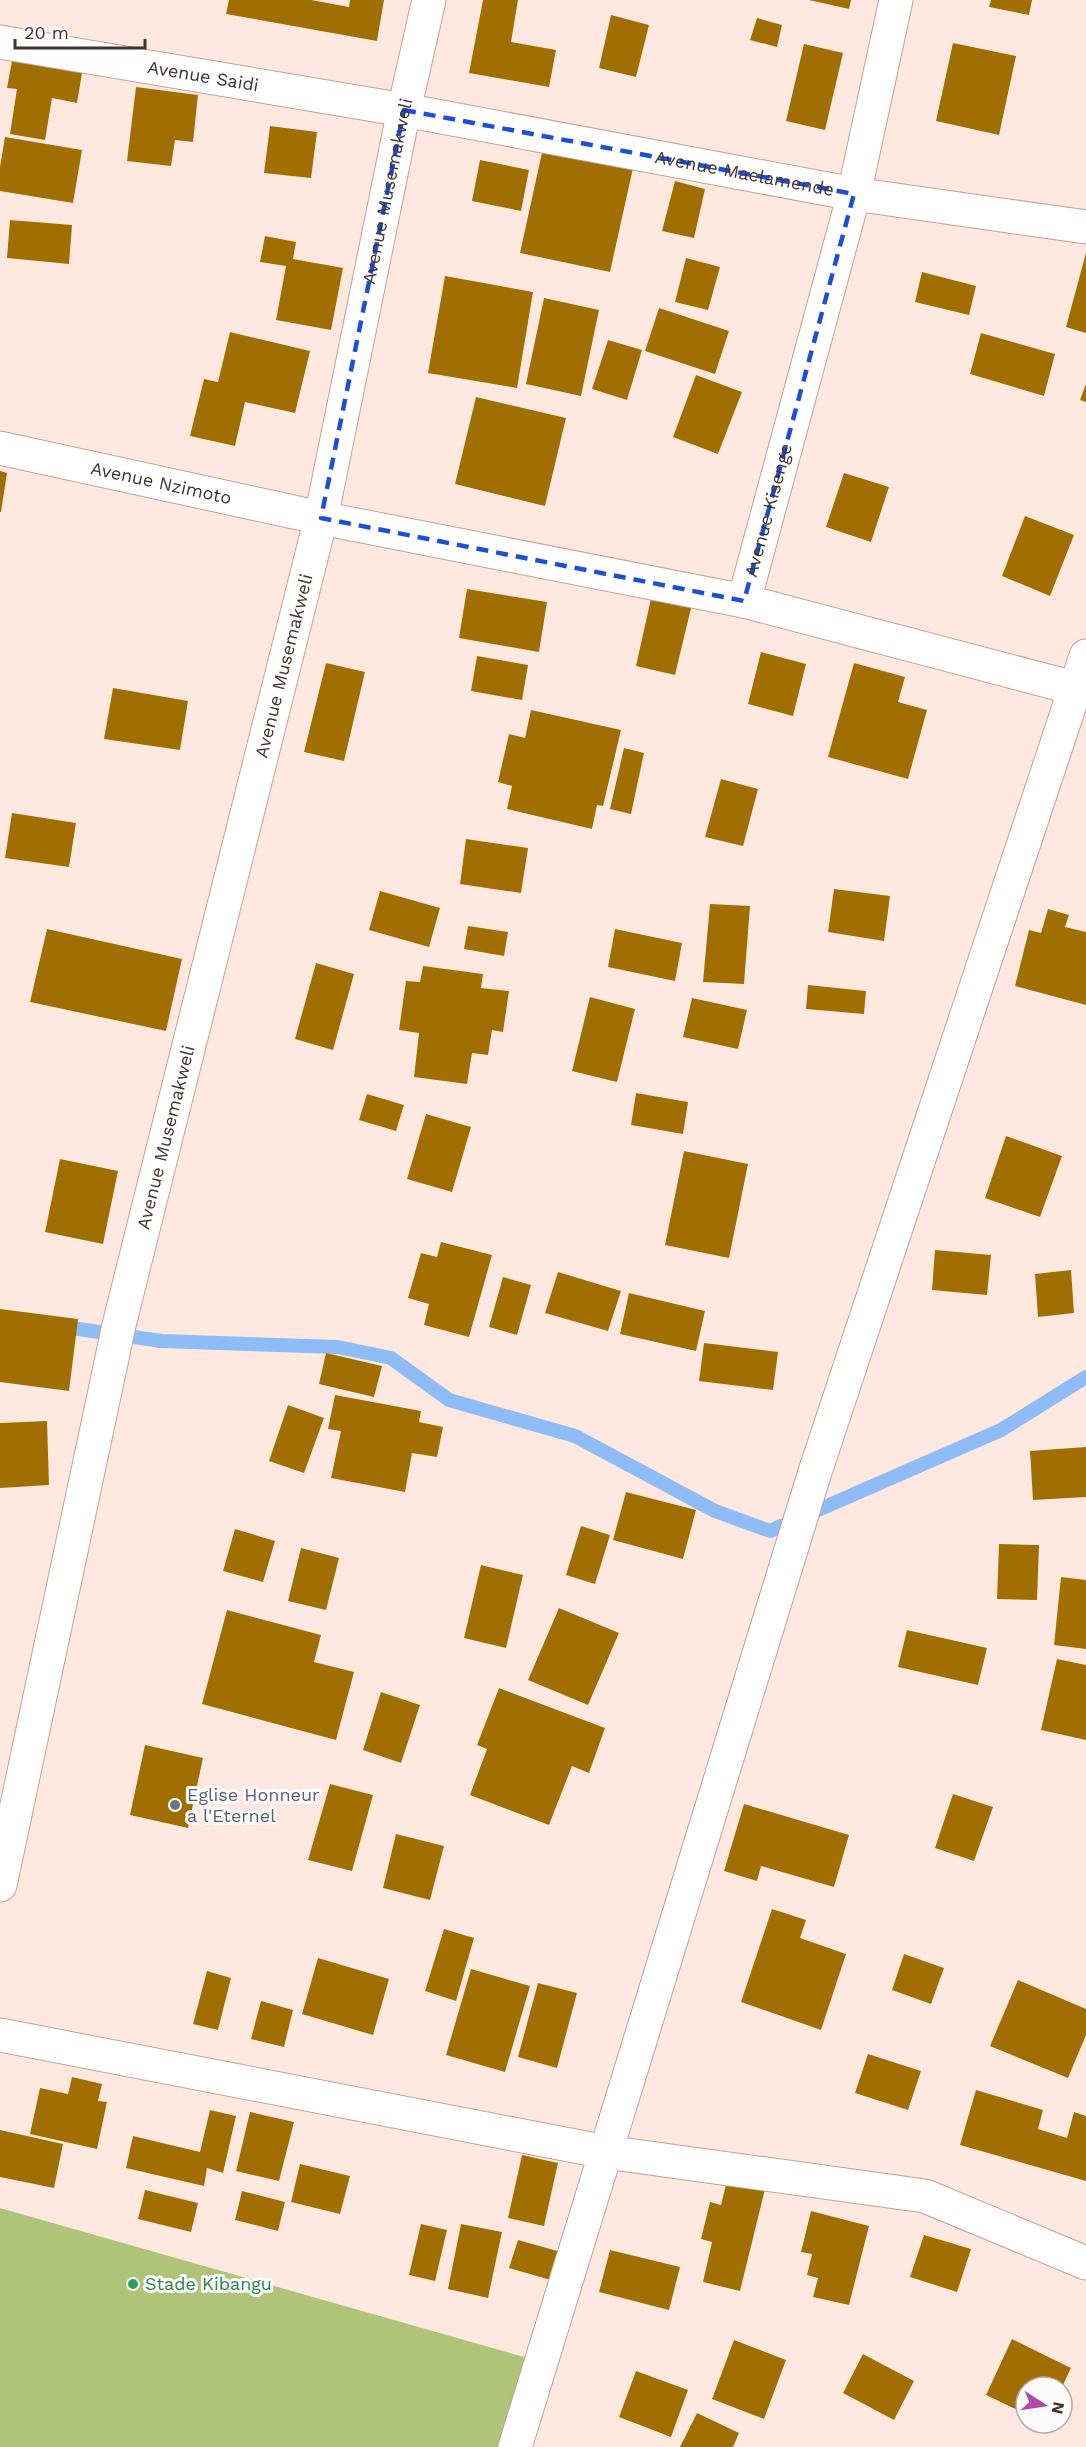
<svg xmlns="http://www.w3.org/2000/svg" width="1086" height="2447" font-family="'Work Sans',sans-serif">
<rect width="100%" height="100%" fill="#ffe8e0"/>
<!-- green -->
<path fill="#b0c479" d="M0,2208L531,2359L502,2447H0Z"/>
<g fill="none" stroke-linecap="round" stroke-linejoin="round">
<!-- stream -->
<path stroke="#8dbcf6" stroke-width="14" d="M58,1326L161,1341L338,1347L391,1358L449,1400L575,1436L715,1511L770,1531L1001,1430L1086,1377"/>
</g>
<!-- building -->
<g fill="#a16f01">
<path d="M229,0H311L349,7L350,0H384L377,41L226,14Z"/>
<path d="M483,0H518L511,42L556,50L549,87L469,73Z"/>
<path d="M809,0H851L849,9Z"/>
<path d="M991,0H1032L1029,15L989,7Z"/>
<path d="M611,15L649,25L636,77L599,68Z"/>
<path d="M757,18L782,25L777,47L750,40Z"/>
<path d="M953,43L1016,56L999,135L936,121Z"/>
<path d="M804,44L843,53L825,130L786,121Z"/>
<path d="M12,61L82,73L77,103L52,98L45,140L10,134L17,89L7,88Z"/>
<path d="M136,87L198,95L193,142L175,140L171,166L127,161Z"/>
<path d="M270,126L317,132L311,178L264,173Z"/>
<path d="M5,137L82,150L73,203L0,191V167Z"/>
<path d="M543,148L633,168L610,272L520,253Z"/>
<path d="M480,160L529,170L521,211L472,201Z"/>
<path d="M675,181L705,189L694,238L662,231Z"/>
<path d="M10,220L72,225L69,264L7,258Z"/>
<path d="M265,236L296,242L293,259L343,268L331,330L276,320L286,266L260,262Z"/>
<path d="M1086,253V333L1066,327Z"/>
<path d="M686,258L720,267L708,310L675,302Z"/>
<path d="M922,272L976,286L969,315L915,302Z"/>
<path d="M445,276L533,292L517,388L428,373Z"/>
<path d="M544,298L599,310L581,396L526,384Z"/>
<path d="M659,308L729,331L715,374L645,351Z"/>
<path d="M230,332L310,351L295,413L245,402L235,446L190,436L204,379L218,382Z"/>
<path d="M981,333L1055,354L1044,396L970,374Z"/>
<path d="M608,340L642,350L627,400L592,389Z"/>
<path d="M696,375L742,392L718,454L673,437Z"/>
<path d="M1086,384V402L1080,400Z"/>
<path d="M476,397L566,418L545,506L455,484Z"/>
<path d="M0,471L7,473L1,512H0Z"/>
<path d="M844,473L889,487L871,542L826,527Z"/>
<path d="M1025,516L1074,535L1050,596L1002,576Z"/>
<path d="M467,589L547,602L539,652L459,638Z"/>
<path d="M652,594L692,604L675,675L636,666Z"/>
<path d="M761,652L806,664L793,716L748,704Z"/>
<path d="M477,656L528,665L522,700L471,691Z"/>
<path d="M326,663L365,672L344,761L304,752Z"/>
<path d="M854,663L905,677L898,702L927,710L908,779L828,757Z"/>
<path d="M113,688L188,701L180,750L104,739Z"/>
<path d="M531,710L621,730L603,806L597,805L592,829L507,809L512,786L498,782L509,734L525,738Z"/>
<path d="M624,748L644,753L631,814L610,809Z"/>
<path d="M721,779L758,789L743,846L705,837Z"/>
<path d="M12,813L76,823L69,867L5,858Z"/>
<path d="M466,839L528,848L521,893L460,884Z"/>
<path d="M834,889L890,896L884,941L828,932Z"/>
<path d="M380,891L440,908L429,947L369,930Z"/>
<path d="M710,904L750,906L744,984L703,982Z"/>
<path d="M1048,909L1069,915L1065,927L1086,932V1005L1015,986L1029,930L1041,933Z"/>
<path d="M468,926L508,932L504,956L464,949Z"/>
<path d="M47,929L182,959L166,1031L30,1002Z"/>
<path d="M615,929L682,943L675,981L608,967Z"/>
<path d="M316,963L354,974L333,1050L295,1039Z"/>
<path d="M423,966L483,974L481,988L509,991L503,1032L492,1030L488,1055L472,1053L467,1084L414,1077L419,1033L399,1030L406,981L420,982Z"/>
<path d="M808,985L866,991L864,1014L806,1009Z"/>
<path d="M590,997L635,1009L617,1082L572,1071Z"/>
<path d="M692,998L747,1010L738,1049L683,1037Z"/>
<path d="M636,1093L688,1102L683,1134L631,1125Z"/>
<path d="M367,1094L404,1105L396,1131L359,1120Z"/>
<path d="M426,1114L471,1127L452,1192L407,1179Z"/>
<path d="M1006,1136L1062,1156L1040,1217L985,1198Z"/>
<path d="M684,1151L748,1164L729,1258L665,1245Z"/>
<path d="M60,1159L118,1171L103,1244L45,1232Z"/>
<path d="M441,1242L492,1255L469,1337L424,1325L429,1304L408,1298L421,1253L437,1257Z"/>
<path d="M935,1250L991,1255L987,1295L932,1290Z"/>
<path d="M1071,1270L1074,1313L1038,1317L1035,1274Z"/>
<path d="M558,1272L621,1291L608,1331L545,1313Z"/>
<path d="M503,1277L531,1285L517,1335L489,1327Z"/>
<path d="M629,1293L705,1311L696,1351L620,1334Z"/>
<path d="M0,1309L78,1319L69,1391L0,1382Z"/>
<path d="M704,1343L778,1352L773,1390L699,1381Z"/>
<path d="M326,1353L382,1366L374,1397L319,1384Z"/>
<path d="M335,1395L421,1411L419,1422L443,1427L437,1457L412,1453L405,1492L331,1478L341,1431L328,1429Z"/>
<path d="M288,1405L324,1418L304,1473L269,1461Z"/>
<path d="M47,1421L49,1485L0,1488V1423Z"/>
<path d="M1086,1447V1497L1033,1500L1030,1451Z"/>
<path d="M626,1492L696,1510L683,1559L613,1540Z"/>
<path d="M581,1526L610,1535L595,1584L566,1575Z"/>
<path d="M235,1529L275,1541L263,1582L223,1571Z"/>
<path d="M999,1544L1039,1545L1037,1600L997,1599Z"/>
<path d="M301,1548L339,1558L326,1610L288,1601Z"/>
<path d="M481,1565L523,1575L506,1648L464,1638Z"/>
<path d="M1061,1577L1086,1580V1649L1054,1645Z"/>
<path d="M559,1608L619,1633L588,1705L528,1680Z"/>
<path d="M227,1610L321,1635L314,1662L354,1672L336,1740L202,1704Z"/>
<path d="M907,1630L987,1648L978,1685L898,1667Z"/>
<path d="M1057,1659L1086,1665V1740L1041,1730Z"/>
<path d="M499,1688L605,1728L589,1773L572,1766L549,1825L470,1795L487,1749L477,1745Z"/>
<path d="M381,1692L420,1705L401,1763L363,1750Z"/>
<path d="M145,1745L203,1758L188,1828L130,1815Z"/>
<path d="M330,1784L373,1795L352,1871L308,1860Z"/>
<path d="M953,1794L993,1807L974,1861L935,1848Z"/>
<path d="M744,1804L849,1835L834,1887L761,1866L757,1881L724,1871Z"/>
<path d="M396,1834L444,1846L430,1900L383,1888Z"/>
<path d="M772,1909L806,1920L800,1938L846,1954L821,2030L741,2002Z"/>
<path d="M444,1929L474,1938L456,2001L425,1991Z"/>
<path d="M904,1954L944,1968L931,2004L892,1990Z"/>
<path d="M318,1958L389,1979L373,2035L302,2014Z"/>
<path d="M471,1969L530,1986L505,2072L446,2055Z"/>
<path d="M207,1971L231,1978L218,2030L193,2024Z"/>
<path d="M1018,1980L1086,2009V2035L1068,2078L990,2046Z"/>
<path d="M538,1983L577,1993L557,2068L518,2057Z"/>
<path d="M261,2001L293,2010L284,2047L251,2039Z"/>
<path d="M868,2054L921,2071L908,2110L855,2093Z"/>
<path d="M72,2077L102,2084L98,2101L107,2102L97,2149L30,2134L40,2088L68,2094Z"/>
<path d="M976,2090L1043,2110L1038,2129L1067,2138L1074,2112L1086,2116V2181L960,2145Z"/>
<path d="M210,2110L236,2116L223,2173L207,2168L204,2186L126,2168L133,2136L200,2152Z"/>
<path d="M250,2112L294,2122L279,2181L236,2171Z"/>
<path d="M0,2130L63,2144L54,2188L0,2177Z"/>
<path d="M522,2155L558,2163L544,2226L508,2218Z"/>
<path d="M300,2164L350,2176L340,2214L291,2202Z"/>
<path d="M729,2172L767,2181L740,2291L703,2282L712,2242L701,2239L710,2202L721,2205Z"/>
<path d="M145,2190L198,2203L191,2232L138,2219Z"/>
<path d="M242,2191L285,2202L278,2231L235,2220Z"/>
<path d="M811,2211L869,2226L849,2305L813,2297L818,2278L807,2275L812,2254L801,2252Z"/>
<path d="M421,2224L447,2230L435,2281L409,2275Z"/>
<path d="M461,2224L502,2232L488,2298L448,2289Z"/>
<path d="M924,2235L971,2249L957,2292L910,2277Z"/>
<path d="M518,2240L568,2254L561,2283L509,2268Z"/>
<path d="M610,2250L680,2267L669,2310L599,2292Z"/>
<path d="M1012,2339L1071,2368L1062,2387H1026V2414L986,2395Z"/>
<path d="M734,2340L786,2360L764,2419L712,2399Z"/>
<path d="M863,2354L914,2381L894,2420L843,2393Z"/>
<path d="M636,2371L688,2390L671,2437L619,2417Z"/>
<path d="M697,2413L739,2433L733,2447H680Z"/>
</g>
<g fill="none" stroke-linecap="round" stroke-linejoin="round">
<defs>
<g id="street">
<path id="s1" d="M0,42L404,110L854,194L1086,227"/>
<path id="s2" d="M0,448L321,518L744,601L1074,688"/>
<path id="s3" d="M744,601L854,194L896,0"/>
<path id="s4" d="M0,1885L119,1325L321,518L404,110L429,0"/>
<path d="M0,2035L606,2152L925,2196L1086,2263"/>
<path d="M515,2447L814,1475L1086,656"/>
</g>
</defs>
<!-- street casing -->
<use href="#street" stroke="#c4a194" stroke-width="35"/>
<!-- street -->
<use href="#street" stroke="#fff" stroke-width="33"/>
</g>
<!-- marked area -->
<path fill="none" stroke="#1d4ed8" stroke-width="4.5" stroke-dasharray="12 8" stroke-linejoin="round" d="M404,110L854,194L744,601L321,518Z"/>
<!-- markers -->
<circle fill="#6b7280" stroke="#fbfbfb" stroke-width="2" cx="175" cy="1805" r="6"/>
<circle fill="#2e9e5b" stroke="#fbfbfb" stroke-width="2" cx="133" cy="2284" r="6"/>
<g text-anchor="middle" stroke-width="6" stroke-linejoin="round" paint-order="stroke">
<!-- street labels -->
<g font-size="18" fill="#41332e" stroke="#fbfbfb">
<text dy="6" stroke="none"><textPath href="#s1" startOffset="206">Avenue Saidi</textPath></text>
<text dy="6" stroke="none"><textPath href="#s1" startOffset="756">Avenue Maelamende</textPath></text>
<text dy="6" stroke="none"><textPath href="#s4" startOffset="1738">Avenue Musemakweli</textPath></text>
<text dy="6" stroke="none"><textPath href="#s2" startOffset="165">Avenue Nzimoto</textPath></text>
<text dy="6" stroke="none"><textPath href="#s3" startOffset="94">Avenue Kisenge</textPath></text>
<text dy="6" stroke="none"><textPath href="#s4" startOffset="1252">Avenue Musemakweli</textPath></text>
<text dy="6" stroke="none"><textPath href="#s4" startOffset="766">Avenue Musemakweli</textPath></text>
</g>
<!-- worship labels -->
<g font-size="18" fill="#5b616d" stroke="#fbfbfb" text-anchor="start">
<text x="187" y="1801">Eglise Honneur<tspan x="187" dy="21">a l'Eternel</tspan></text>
</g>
<!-- leisure labels -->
<g font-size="18" fill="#27864d" stroke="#fbfbfb" text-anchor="start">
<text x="145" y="2290">Stade Kibangu</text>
</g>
</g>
<!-- north arrow -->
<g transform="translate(1044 2405) rotate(102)"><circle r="28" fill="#fbfbfb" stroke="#b1aba9" stroke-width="1.5"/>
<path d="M0-4.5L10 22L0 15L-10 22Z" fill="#b148aa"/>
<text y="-9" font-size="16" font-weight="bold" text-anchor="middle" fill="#41332e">N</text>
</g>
<!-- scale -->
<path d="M15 39v9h130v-9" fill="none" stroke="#41332e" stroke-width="3"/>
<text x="24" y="39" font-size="18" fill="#41332e" stroke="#fbfbfb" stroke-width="4.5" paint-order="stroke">20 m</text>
</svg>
